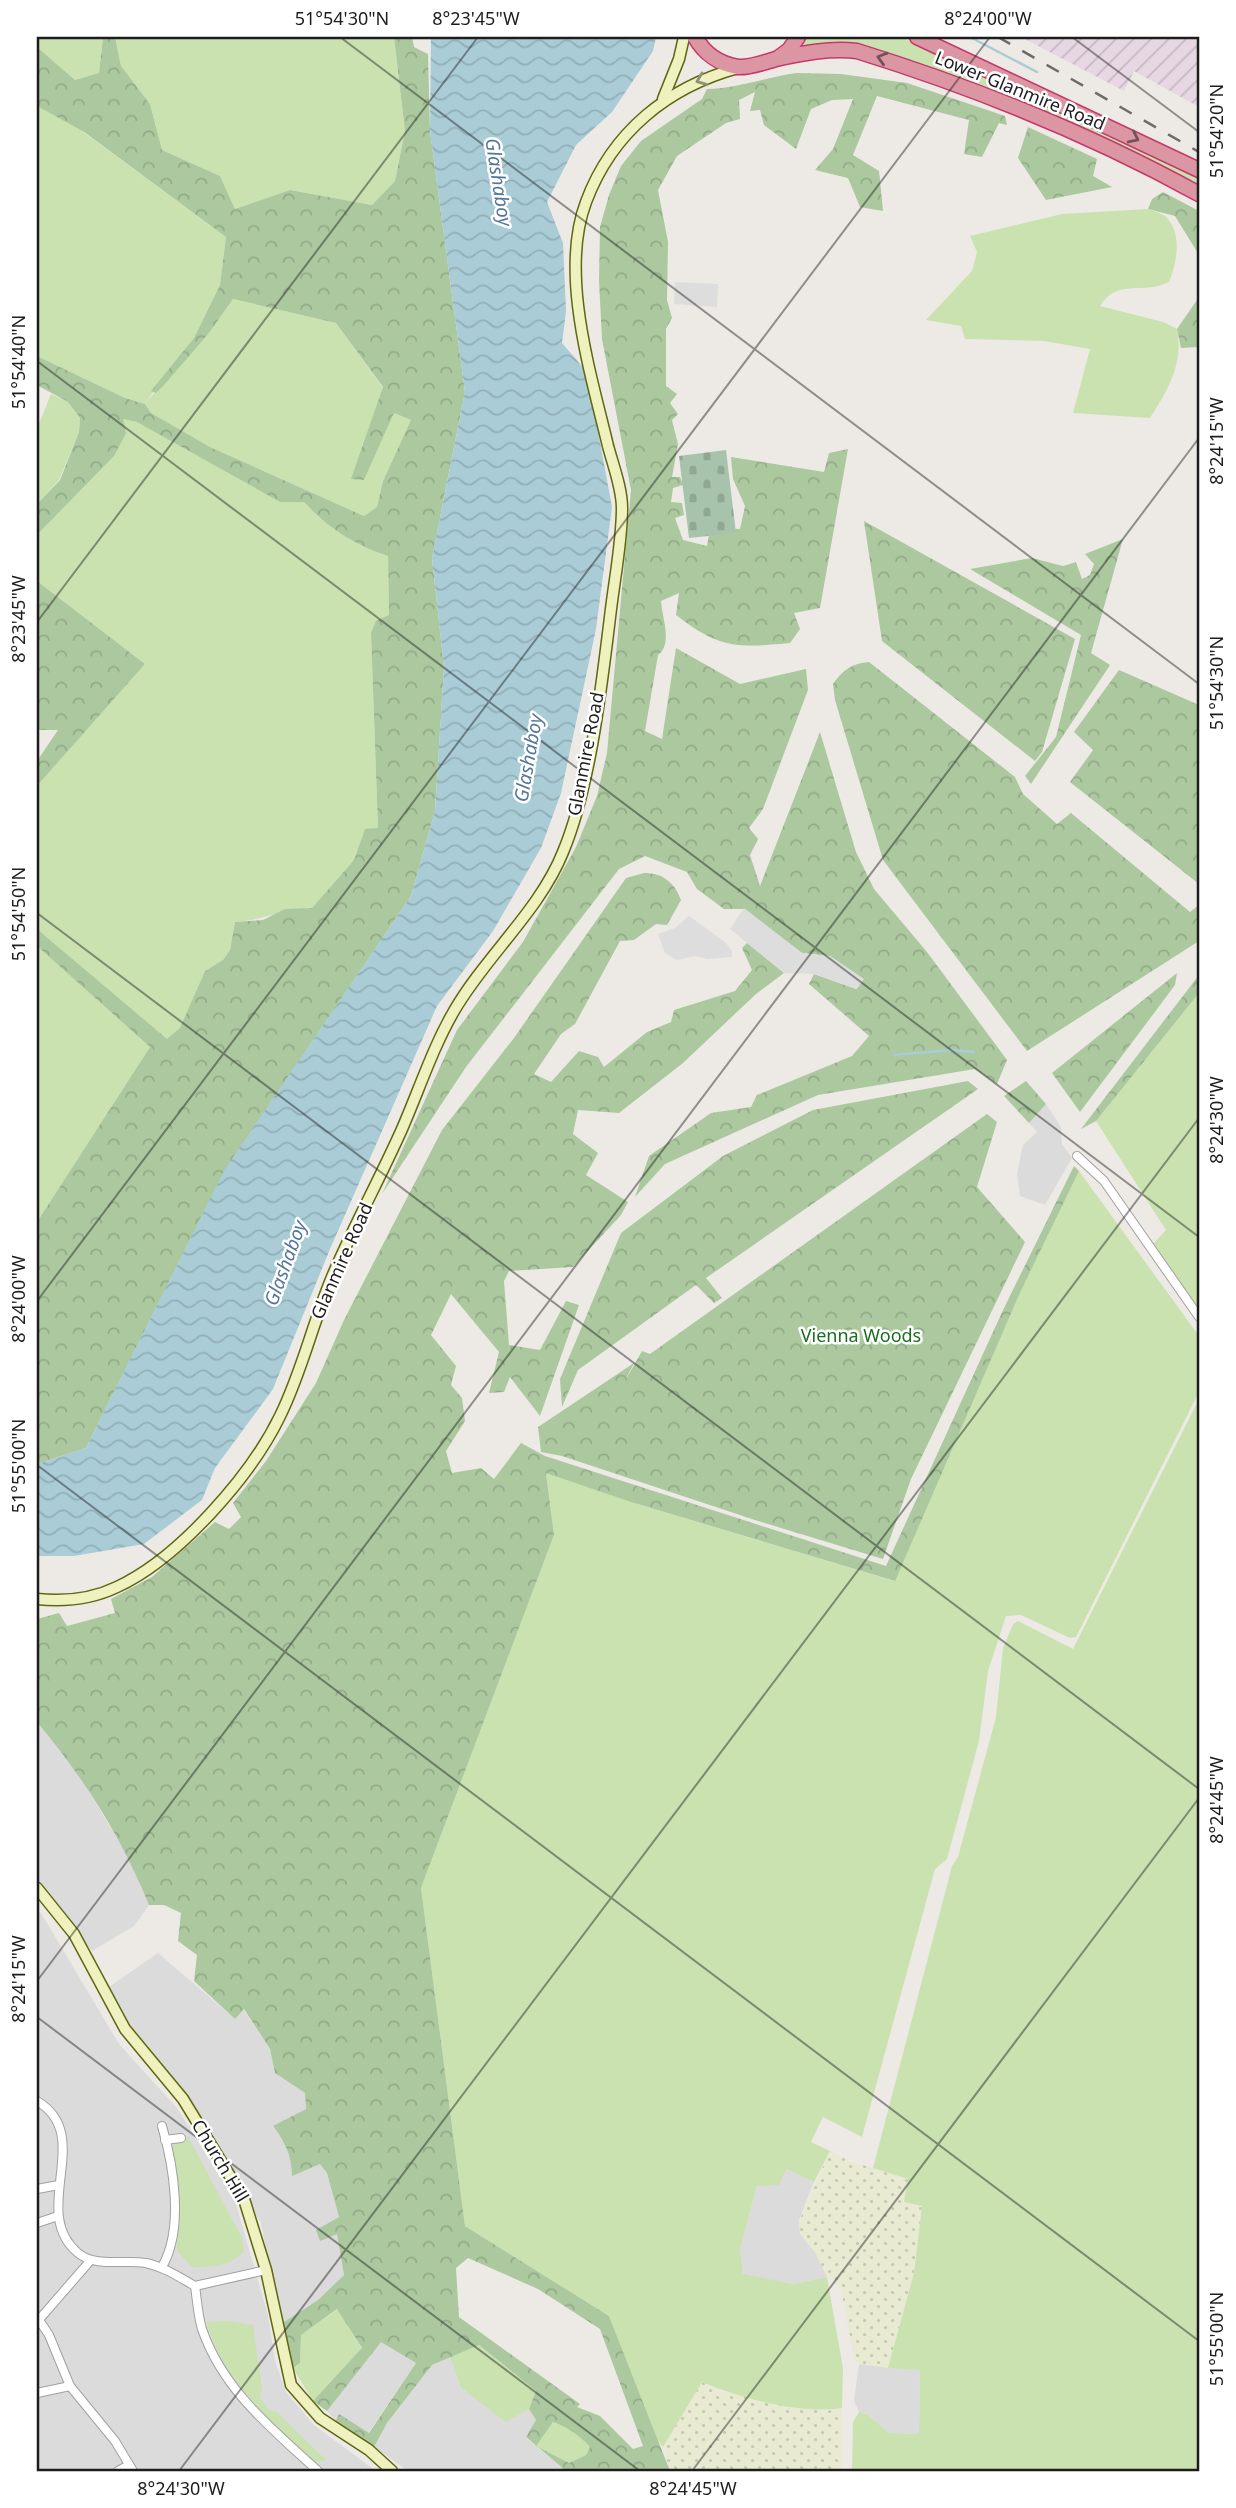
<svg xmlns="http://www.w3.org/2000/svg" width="1236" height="2508" font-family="'Noto Sans',sans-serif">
<defs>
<pattern id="industrial-furrows" width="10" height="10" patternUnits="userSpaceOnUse" patternTransform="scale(1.75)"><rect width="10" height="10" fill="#e6d7e3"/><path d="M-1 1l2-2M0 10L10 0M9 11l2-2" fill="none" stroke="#c5b8c2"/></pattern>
<pattern id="farmland-dots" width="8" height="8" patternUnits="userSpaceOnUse" patternTransform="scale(1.75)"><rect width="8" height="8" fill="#e8ead2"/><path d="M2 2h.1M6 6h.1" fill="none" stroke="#c7c8b4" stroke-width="1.8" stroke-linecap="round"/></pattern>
<pattern id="forest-crowns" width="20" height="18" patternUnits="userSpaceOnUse" patternTransform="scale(1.75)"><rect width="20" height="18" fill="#abc89e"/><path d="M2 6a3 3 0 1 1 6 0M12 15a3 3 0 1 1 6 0" fill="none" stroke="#93ab88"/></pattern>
<pattern id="cemetery-stones" width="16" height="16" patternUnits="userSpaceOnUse" patternTransform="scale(1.75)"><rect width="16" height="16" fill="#a8c3ac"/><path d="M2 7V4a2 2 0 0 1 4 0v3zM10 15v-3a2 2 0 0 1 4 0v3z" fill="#90a794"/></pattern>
<pattern id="water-waves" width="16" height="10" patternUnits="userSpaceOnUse" patternTransform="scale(1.75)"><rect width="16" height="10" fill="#aaccd6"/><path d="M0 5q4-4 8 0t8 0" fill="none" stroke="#92afb7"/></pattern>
</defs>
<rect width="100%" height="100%" fill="#edeae5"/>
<!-- residential -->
<g fill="#dbdbdb">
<path d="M1046,1104L1061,1127L1062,1144L1072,1158L1045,1205L1020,1196L1017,1174L1023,1145L1037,1132L1029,1123Z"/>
<path d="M37,1722L75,1768L131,1862L149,1905L134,1926L92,1951L37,1884Z"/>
<path d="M37,1911L41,1913L119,2044L177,2108L235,2201L268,2315L275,2361L286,2392L314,2425L376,2471H37Z"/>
<path d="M158,1953L235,2019L243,2009L270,2049L275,2073L305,2093L306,2109L273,2127L282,2137L292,2163L321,2164L327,2173L339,2217L316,2230L337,2233L344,2275L318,2300L281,2324L261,2223L199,2116L133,2034L109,1987Z"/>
<path d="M786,2169L814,2182L799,2220L800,2233L815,2252L827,2277L794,2284L743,2275L740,2249L757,2186Z"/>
<path d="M381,2341L416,2363L368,2433L340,2415L336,2421L327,2411Z"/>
<path d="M450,2357L461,2388L506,2421L529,2409L536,2420L526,2438L566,2471H408L374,2447L387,2423L432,2365Z"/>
<path d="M859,2364L920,2370L919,2434L889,2433L868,2415L859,2412L854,2401Z"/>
</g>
<!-- industrial -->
<path fill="url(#industrial-furrows)" d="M1021,37H1199V107L1134,71L1124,91Z"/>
<!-- farmland -->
<g fill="url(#farmland-dots)">
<path d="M830,2151L850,2161L908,2179L904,2202L922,2206L914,2273L888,2368L859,2364L854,2358L841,2289L827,2277L815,2252L800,2234L799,2221Z"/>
<path d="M702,2382L724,2392L826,2411L842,2408V2471H670L663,2447Z"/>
</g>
<!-- grass -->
<g fill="#c9e2b0">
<path d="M37,37H103L99,73L75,80L37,47Z"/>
<path d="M115,37H394L405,131L395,181L372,205L290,190L235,209L220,176L162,150L150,104L121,66Z"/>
<path d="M807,37H901L1199,176V184L1088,130L973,81L868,47L822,43L801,46Z"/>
<path d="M37,106L79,129L226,237L220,285L194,338L146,402L209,333L233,299L336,323L383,388L364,480L394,413L411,420L383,481L377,507L364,516L210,447L151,413L145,404L125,398L37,356Z"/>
<path d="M1148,209C1153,211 1161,213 1165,216C1183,232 1177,263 1169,282C1143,295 1117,278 1100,306L1163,322L1177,329C1184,363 1168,390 1150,418L1073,413L1090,349L1044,341L965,339L961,326L926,320L972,271L977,252L970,236L1062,214Z"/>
<path d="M51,394L68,402L80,418L79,432L59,480L37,504V429Z"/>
<path d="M122,419L138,422L280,502H304C328,528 354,545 388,556L389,616L371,633L378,828L365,830L354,860L312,908C283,909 264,920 235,922L230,950L223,960L205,971L181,1028L167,1040L37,929V786L145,664L37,581V535L114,456Z"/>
<path d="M37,946L150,1047L37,1222Z"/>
<path d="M1199,993V1314L1152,1245L1166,1230L1096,1121Z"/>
<path d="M1079,1171L1199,1336V1392L1076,1637L1070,1638L1021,1615L1006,1616L988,1671L979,1741L947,1859L935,1869L862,2137L823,2117L811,2142L830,2151L814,2182L786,2169L779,2185L757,2186L740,2249L743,2274L794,2284L827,2277L843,2368L842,2408C801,2415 740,2398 702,2382L663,2447L658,2441L609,2316L465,2226L421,1888L554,1535L546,1472L631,1502L894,1581L1019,1295Z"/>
<path d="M1199,1399V2471H852L853,2422L859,2412L868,2415L889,2433L919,2434L920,2370L888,2368L914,2273L922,2206L904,2202L908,2179L873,2168L952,1866L958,1857L996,1717L1003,1648L1013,1624L1018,1621L1073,1649Z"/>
<path d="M188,2137L242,2238L244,2251C230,2267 211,2267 192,2267L177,2251V2171L171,2147Z"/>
<path d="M338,2309L362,2349L313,2401L293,2368L300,2363L301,2335Z"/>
<path d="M230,2321L253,2325L262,2389L260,2398L269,2410L277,2412L326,2460L315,2463C271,2423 224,2381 206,2322Z"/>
<path d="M479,2345L536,2391L529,2409L506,2422L461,2388L450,2357Z"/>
<path d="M553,2422C569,2428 579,2435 590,2447L586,2455L569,2463L535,2446Z"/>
</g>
<!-- forest -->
<g fill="url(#forest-crowns)" fill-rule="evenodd">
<path d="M103,37H115L121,66L150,104L162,150L220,176L235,209L290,190L372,205L395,181L405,131L394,37H412L414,47L428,54L430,131L465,392L432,558L444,667L435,811L411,896L225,1170L86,1448L37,1464V1222L150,1047L37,946V929L167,1039L180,1028L205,971L223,960L230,950L235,922L263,920L285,909L312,908L354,860L365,829L378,828L371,633L376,621L389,615L388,556C354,545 328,528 304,502H280L137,422L123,419L126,433L114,456L37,535V504L60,480L79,432L80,418L68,402L37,385V356L125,398L145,404L151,413L210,447L364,516L377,507L383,481L411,420L394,413L364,480L351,479L383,387L336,323L233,299L209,333L164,385L156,393L151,391L194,338L220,285L226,237L84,132L37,106V47L75,80L99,73Z"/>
<path d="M797,73L841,74L907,83L1005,116L1007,125L999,123L982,157L964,154L969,120L877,96L853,155L879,171L883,211L860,207L848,178L815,170L833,149L853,99L832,100L811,109L796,149L764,125L760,110L750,111L755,92L739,100L740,119L726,123L677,156L658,190L668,242L667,300L672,318L666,329V386L677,394L670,403L678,414L672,420L678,444L672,477H680L683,485L673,488L671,502L682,503L684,515L675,518L683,540L707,546L710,528L740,529L745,506L733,479L731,457L824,472L829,453L848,449L820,608L794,613L800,629L790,643C737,648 720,649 676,615L679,593L661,601C662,618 673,644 658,655L645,731L662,739L676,648L740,684L806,669L808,690L763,809L749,828L758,839L750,855L760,886L820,732L856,852L874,889L927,952L1007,1060L997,1084L975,1069L818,1095L665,1164L635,1197L649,1156L711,1113L751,1107L757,1095L852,1056L869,1036L809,984L814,974L856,989L863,979L830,956L802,953L744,909H724L697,889L687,872L645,856L619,869L466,1067L382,1194L457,1030L523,942L576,847L597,796L607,753L631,490L602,339L599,281L600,227L609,195L621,166L641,141L702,99L707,89C738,88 767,77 797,73Z"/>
<path d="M1028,127L1097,159L1093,176L1112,187L1046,200L1018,158Z"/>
<path d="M1163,192L1199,211V255L1175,216L1148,209L1152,199Z"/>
<path d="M1199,261V347L1181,348L1177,329L1197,300Z"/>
<path d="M864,521L1075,639L1042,752L1035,761L882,641Z"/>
<path d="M1123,539L1091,653L1110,665L1031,784L1025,776L1056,737L1081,635L970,569L1032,558L1063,566L1076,562L1082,579L1090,575L1094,564L1085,554Z"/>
<path d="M37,581L145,664L37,786V761L58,730H37Z"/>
<path d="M869,662L1015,777L1023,794L1057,824L1071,813L1190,912L1199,905V941L1027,1051L883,860L835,700L833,684C843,670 852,663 869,662Z"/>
<path d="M1119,670L1199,705V884L1070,782L1093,750L1074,732Z"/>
<path d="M644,873C663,873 675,883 681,900L667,925L656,924L634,940L620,941L575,1024L561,1034L534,1074L551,1082L579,1051L598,1057L604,1067L647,1032L671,1022L674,1010L735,991L752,970L742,948L747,943L784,973L756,994L683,1063L619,1113L578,1110L573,1134L598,1153L586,1175L628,1202L621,1215L573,1267L509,1271L504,1281L509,1345L540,1350L566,1301L579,1305L540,1416L510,1377L504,1392L489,1393L499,1352L451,1294L431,1335L456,1366L451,1385L462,1398L465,1421L446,1451L452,1473L481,1468L494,1479L521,1443L545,1456L886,1566L1004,1308L1074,1166L1079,1171L1019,1295L895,1581L631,1502L546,1473L554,1535L421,1888L465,2226L609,2316L670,2471H566L526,2437L536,2420L529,2409L536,2391L479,2345L432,2365L387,2423L374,2447L336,2421L339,2414L369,2433L416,2363L381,2342L327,2411L313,2401L362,2348L337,2309L301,2335L300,2363L293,2368L281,2324L318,2300L344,2275L337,2234L320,2241L316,2230L339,2217L327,2173L320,2164L292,2176C292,2157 285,2141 273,2126L306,2109L305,2093L275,2073L270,2049L244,2009L235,2019L194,1981L197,1955L178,1941L181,1913L164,1905H149C122,1838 84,1778 37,1722V1619L59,1613L67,1626L115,1613L111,1599L152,1577L215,1522L229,1529L241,1517L233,1503L266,1461L316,1383L344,1320L442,1130L514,1038L626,878ZM468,2258L538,2289L600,2329L643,2446L633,2449L600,2416L577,2407L580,2404L459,2317L456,2268ZM553,2422C569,2428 579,2435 590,2447L586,2455L569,2463L536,2446Z"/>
<path d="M1177,973L1175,985L1080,1112L1052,1073Z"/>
<path d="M1199,975V993L1096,1121L1081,1129Z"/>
<path d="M968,1081L978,1089L706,1278L722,1298L714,1303L696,1285L578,1370L562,1407L560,1379L621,1233L723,1156L813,1110Z"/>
<path d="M1026,1081L1046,1104L1029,1123L1004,1096Z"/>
<path d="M987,1114L997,1122L977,1187L1025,1242L911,1479L883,1559L758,1521L562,1456L541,1452L538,1427L634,1363L625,1381L642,1351L650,1354Z"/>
</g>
<!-- cemetery -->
<path fill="url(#cemetery-stones)" d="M726,450L736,533L689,538L679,456Z"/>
<!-- parking -->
<g fill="#ddd">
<path d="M675,282L718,284L717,307L674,304Z"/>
<path d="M744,908L802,953L830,956L864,979L857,989L814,974L784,973L730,929Z"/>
<path d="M689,916L725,942L732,951V957L708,959L694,956L677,960L665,953L658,934L675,928Z"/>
</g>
<!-- water -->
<path fill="url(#water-waves)" d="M431,37H656L653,51L612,112L576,145L547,202L563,243L566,311L562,343L587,372L612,507L596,629L561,793L541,848L493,931L437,1006L330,1249L273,1389L215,1468L202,1500L144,1544L74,1556H37V1464L86,1448L225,1169L411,896L435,811L444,667L432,558L465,392L430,131Z"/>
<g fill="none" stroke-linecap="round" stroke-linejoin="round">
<!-- stream -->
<g stroke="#aaccd6" stroke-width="2.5">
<path d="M970,37L1037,72"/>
<path d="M894,1055L952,1050L974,1052"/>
</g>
<defs>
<g id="street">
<path d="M1077,1156L1104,1181L1199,1317"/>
<path d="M37,2101C96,2136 28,2211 78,2253C96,2268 124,2259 146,2263C164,2267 179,2277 195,2286L266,2270"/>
<path d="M165,2140L181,2138"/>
<path d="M37,2189L59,2185"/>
<path d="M37,2223L58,2216"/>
<path d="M162,2267C184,2229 174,2167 162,2126"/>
<path d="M195,2286C197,2300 198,2316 202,2329C223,2390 272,2429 318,2471"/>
<path d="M39,2320L49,2335L70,2386L115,2441L133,2471"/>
<path d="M37,2322L90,2261"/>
<path d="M37,2393L70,2386"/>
<path d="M118,2471L129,2465"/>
</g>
<g id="secondary">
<path d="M663,99L679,59L684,37"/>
<path d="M37,1599C65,1602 92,1599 117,1587C178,1559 251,1476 280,1416C303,1370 314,1317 335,1270C356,1222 381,1176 402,1129C419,1090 433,1047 454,1011C485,957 540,910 563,852C591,785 602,682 611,609C615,576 622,541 622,508C622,488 613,465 608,446C591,374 559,273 586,202C612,132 668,87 738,68"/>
<path d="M37,1888L74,1934L125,2029L183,2099L244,2199L266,2270L291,2385L320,2418L369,2450L392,2471"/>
</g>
<g id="highway">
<path d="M695,37C704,53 719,64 738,67C750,68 765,62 776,59C803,53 829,48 857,51C976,88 1090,134 1199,194"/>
<path d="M917,37L1199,170"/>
<path d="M778,58L789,50L798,37"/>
</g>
</defs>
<!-- street casing -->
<use href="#street" stroke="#a1a1a1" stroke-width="10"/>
<!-- secondary casing -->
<use href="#secondary" stroke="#5f6712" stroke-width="13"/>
<!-- highway casing -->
<use href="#highway" stroke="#c4396a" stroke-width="17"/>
<!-- street -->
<use href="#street" stroke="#fff" stroke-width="8"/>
<!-- secondary -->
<use href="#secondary" stroke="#eff2be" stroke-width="10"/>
<!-- highway -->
<use href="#highway" stroke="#dc95a3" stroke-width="14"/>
<!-- rail -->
<path stroke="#6b6b6b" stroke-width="2.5" stroke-dasharray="14 14" stroke-linecap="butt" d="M998,37L1199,152"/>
</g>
<!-- one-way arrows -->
<defs><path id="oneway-chevron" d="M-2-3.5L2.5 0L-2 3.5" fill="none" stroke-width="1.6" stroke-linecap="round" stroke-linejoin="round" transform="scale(1.75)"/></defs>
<g stroke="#735359">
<use href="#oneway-chevron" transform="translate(882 58) rotate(-163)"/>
<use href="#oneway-chevron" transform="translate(1134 138) rotate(26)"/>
</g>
<use stroke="#909276" href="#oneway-chevron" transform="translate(701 80) rotate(159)"/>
<!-- ticks -->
<path fill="none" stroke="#1d1d1d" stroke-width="2" stroke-opacity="0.45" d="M340,37L1199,684M1072,37L1199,132M37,361L1199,1237M37,622L478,37M37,913L1199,1789M37,1301L990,37M37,1465L1199,2341M37,1981L1199,438M37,2017L640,2471M179,2471L1199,1118M692,2471L1199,1798"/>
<g text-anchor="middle" stroke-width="5" stroke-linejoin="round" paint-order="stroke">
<!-- street labels -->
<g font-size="18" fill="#1d1d1d" stroke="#fff">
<text transform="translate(1020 91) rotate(22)" y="6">Lower Glanmire Road</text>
<text transform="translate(586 754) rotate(-79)" y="6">Glanmire Road</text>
<text transform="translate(342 1261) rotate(-66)" y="6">Glanmire Road</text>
<text transform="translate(220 2161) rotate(59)" y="6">Church Hill</text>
</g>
<!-- park labels -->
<g font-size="18" fill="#186f1f" stroke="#fff">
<text x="861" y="1342">Vienna Woods</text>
</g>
<!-- water labels -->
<g font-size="19" font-style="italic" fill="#52779a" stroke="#fff">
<text transform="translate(499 182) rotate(81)" y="7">Glashaboy</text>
<text transform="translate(528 758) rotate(-80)" y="7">Glashaboy</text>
<text transform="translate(285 1263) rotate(-70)" y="7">Glashaboy</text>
</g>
</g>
<!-- border -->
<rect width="1236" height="2508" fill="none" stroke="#ffffff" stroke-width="77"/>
<rect x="38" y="38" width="1160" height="2432" fill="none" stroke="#1d1d1d" stroke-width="2.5"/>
<g font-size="18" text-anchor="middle" fill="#1d1d1d">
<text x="342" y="25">51°54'30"N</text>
<text x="476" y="25">8°23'45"W</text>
<text x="988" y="25">8°24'00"W</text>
<text transform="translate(1217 131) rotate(-90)" y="6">51°54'20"N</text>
<text transform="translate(19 362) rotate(-90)" y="6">51°54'40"N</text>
<text transform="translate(1217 441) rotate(-90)" y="6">8°24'15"W</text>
<text transform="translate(19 619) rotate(-90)" y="6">8°23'45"W</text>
<text transform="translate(1217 683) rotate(-90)" y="6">51°54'30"N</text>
<text transform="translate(19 914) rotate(-90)" y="6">51°54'50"N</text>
<text transform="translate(1217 1120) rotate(-90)" y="6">8°24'30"W</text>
<text transform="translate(19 1299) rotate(-90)" y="6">8°24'00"W</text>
<text transform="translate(19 1466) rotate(-90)" y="6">51°55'00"N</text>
<text transform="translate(1217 1800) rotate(-90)" y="6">8°24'45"W</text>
<text transform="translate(19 1979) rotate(-90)" y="6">8°24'15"W</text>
<text transform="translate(1217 2339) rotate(-90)" y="6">51°55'00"N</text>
<text x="181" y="2495">8°24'30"W</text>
<text x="693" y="2495">8°24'45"W</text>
</g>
</svg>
